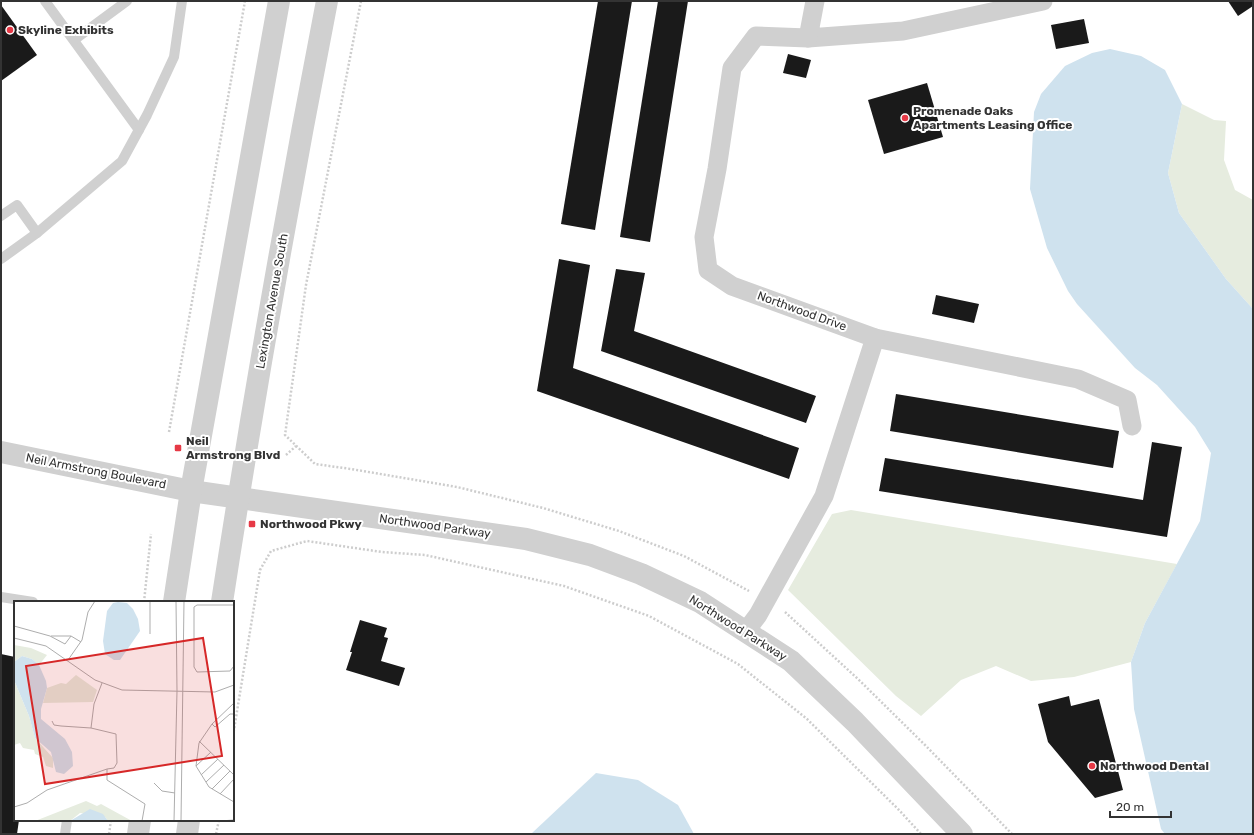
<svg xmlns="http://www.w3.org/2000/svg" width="1254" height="835" font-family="Rubik,sans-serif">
<rect width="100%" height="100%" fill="#fff"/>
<!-- green -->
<g fill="#e6ecdf">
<path d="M1182,104L1214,120L1226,121L1224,160L1235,190L1253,200V309L1226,279L1179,213L1168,173Z"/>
<path d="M851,510L1177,564L1145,623L1131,662L1074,677L1031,681L996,666L961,680L921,716L896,696L788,590L832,514Z"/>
</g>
<!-- water -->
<g fill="#cfe2ee">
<path d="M1110,49L1141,56L1165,70L1182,104L1168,173L1179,213L1226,279L1253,309V834H1165L1161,829L1134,709L1131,662L1145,623L1200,521L1211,453L1195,427L1157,385L1135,368L1077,304L1068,291L1047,248L1030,189L1034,112L1041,94L1065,66L1092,53Z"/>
<path d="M596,773L638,780L678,805L694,834H531Z"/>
</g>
<!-- building -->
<g fill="#1a1a1a">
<path d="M598,1H632L595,230L561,224Z"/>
<path d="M658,1H688L650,242L620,237Z"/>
<path d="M1228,1H1253V6L1238,16Z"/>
<path d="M1,5L37,55L1,81Z"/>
<path d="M1084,19L1089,43L1056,49L1051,25Z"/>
<path d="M788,54L811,60L806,78L783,73Z"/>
<path d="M927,83L943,137L884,154L868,100Z"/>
<path d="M559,259L590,265L573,368L799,448L789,479L537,391Z"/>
<path d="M616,269L645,273L634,331L816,396L806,423L601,351Z"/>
<path d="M936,295L979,304L974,323L932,314Z"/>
<path d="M896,394L1119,431L1113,468L890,431Z"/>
<path d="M1152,442L1182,447L1167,537L879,491L885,458L1143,500Z"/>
<path d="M360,620L387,628L384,637L388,638L381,661L405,668L399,686L346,670L352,652H350Z"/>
<path d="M1,654L15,657V820H19L17,834H1Z"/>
<path d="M1069,696L1071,706L1099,699L1123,790L1095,798L1048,742L1038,704Z"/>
</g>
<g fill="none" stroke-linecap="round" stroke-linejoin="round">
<!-- path -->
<g stroke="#cdcdcd" stroke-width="2.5" stroke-dasharray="2 2" stroke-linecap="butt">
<path d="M361,1L306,285L285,435L315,464L351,469L457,487L543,508L619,531L684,556L749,591"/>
<path d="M169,432L245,1"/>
<path d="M286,455L296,446"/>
<path d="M144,602L151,534"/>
<path d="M785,612L858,679L925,745L1012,834"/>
<path d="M233,736L260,570L271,551L307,541L382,552L425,555L564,586L649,616L738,664L807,719L899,810L921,834"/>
<path d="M109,834L111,820"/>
<path d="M216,834L219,820"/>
</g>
<!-- service -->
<g stroke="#d0d0d0" stroke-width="10">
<path d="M45,1L139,130"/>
<path d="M74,40L127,1"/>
<path d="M1,216L17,205L37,233L1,259"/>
<path d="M37,233L122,161L147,115L174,57L182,1"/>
<path d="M1,597L33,602"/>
<path d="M65,834L67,820"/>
</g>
<!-- minor -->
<g stroke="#d0d0d0" stroke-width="19">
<path d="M815,1L808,38L903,31L1043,1"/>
<path d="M875,338L1078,379L1127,400L1132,426"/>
<path d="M746,631L758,615L824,496L875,338L732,286L708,270L704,237L717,169L732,68L756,36L808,38"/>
</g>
<!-- tertiary -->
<g stroke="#d0d0d0" stroke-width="22">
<path d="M1,452L191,491L526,539L590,555L641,574L700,602L791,661L855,722L962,834"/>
<path d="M174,602L191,491L279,1"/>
<path d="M222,602C253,401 288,201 327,1"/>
<path d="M138,834L140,820"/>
<path d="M187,834L189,820"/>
</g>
</g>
<!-- markers -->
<g fill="#e63946" stroke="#fff" stroke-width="1.5">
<circle cx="10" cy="30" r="4"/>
<circle cx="905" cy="118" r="4"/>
<rect x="174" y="444" width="8" height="8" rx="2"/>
<rect x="248" y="520" width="8" height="8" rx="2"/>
<circle cx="1092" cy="766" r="4"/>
</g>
<g text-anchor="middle" stroke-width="4" stroke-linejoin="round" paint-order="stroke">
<!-- poi labels -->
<g font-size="12" font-weight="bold" fill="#333" stroke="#fff" text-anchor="start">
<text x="18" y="34">Skyline Exhibits</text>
<text x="913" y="115">Promenade Oaks<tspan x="913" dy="14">Apartments Leasing Office</tspan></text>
<text x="186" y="445">Neil<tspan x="186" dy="14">Armstrong Blvd</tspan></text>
<text x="260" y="528">Northwood Pkwy</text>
<text x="1100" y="770">Northwood Dental</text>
</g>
<!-- street labels -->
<g font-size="12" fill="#333" stroke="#fff">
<text transform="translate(272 301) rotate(-80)" y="4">Lexington Avenue South</text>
<text transform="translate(802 311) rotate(20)" y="4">Northwood Drive</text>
<text transform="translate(96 471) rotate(11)" y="4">Neil Armstrong Boulevard</text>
<text transform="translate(435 526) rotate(8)" y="4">Northwood Parkway</text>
<text transform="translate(738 628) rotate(32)" y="4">Northwood Parkway</text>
</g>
</g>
<!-- overview -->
<g transform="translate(14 601)">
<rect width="220" height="220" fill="#fff"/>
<path d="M0,44L17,47L33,54L25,64L18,58L8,55L0,61ZM62,74L83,89L79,101L29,102L33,87L47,82L52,83ZM0,79L15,115L21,137L39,157V167L32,165L29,156L21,153L20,149L9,147L6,142L0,144ZM72,200L83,205L87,203L118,220H94L91,216L66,212L56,220H21Z" fill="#e6ecdf"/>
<path d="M104,1L113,2L119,8L124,18L126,30L106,59H100L91,53L89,40L93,10L99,2ZM8,55L18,58L25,64L32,80L33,87L27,108V118L51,138L58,151L59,165L50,173L42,171L37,151L21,137L15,115L0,79V61ZM76,208L89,213L94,220H56Z" fill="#cfe2ee"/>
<path fill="none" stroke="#adadad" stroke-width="1" d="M136,0V33M220,4H183L180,6V66L183,71L216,70L220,65M0,25L36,35L51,43L57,35L67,41M37,35H57M0,37L32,45L81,79L108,89L201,91L220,84M54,59L68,39L74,11L81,0M88,82L80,103L77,127L102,133L103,162L100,167L93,168M220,102L198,123L201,126L216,113H220M38,120L40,124L47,125L77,127M198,123L185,142L182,165L195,186L220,201M185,140L220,174M182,165L197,151M187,174L204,158M192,181L210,164M140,182L148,190L161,192M198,188L216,170M206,193L220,178M0,206L13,202L33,189L93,168V179L131,203L128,220M160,220L163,90L162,0M167,220L170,0M206,220L220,219"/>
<path fill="#d62828" fill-opacity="0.15" stroke="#d62828" stroke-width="2" d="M189,37L208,155L31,183L12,65Z"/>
<rect width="220" height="220" fill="none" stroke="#333" stroke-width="2"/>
</g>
<!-- border -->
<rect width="1254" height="835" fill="none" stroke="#333333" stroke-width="4"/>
<!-- scale -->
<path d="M1110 811v6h61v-6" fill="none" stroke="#333333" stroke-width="2"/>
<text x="1116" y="811" font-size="12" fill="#333333" stroke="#ffffff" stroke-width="3" paint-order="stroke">20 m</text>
</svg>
